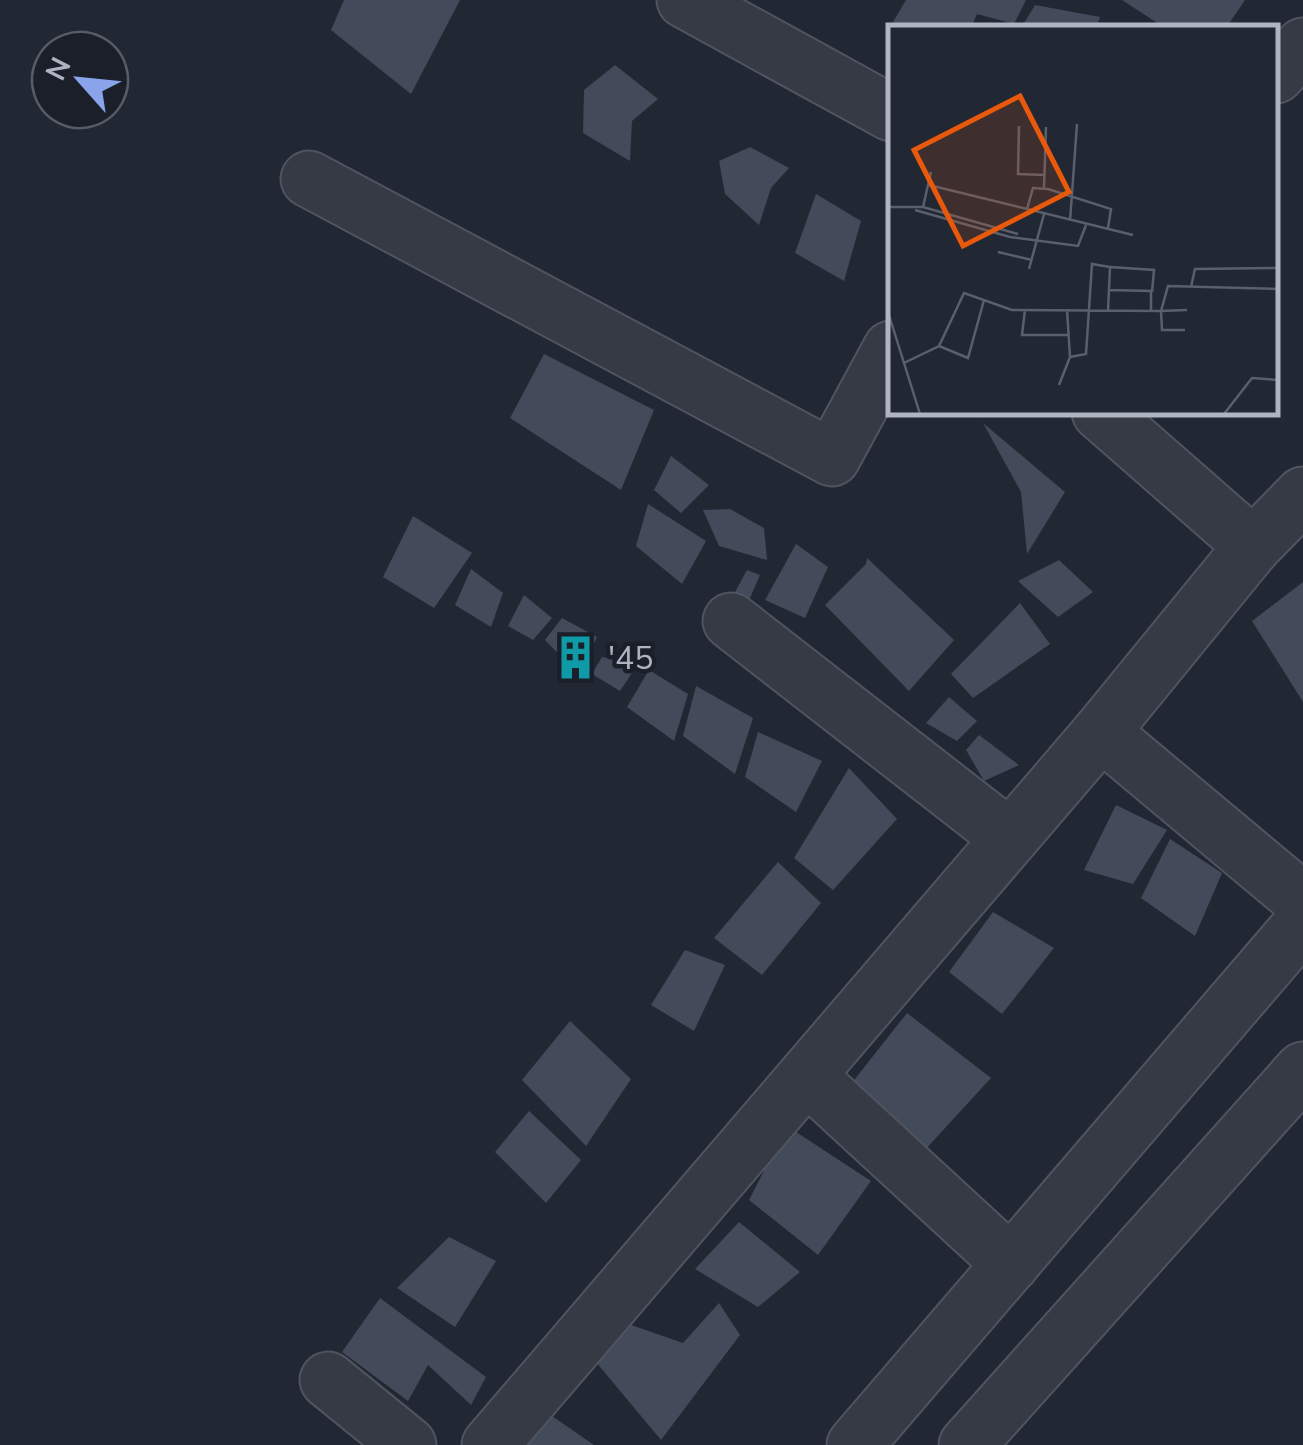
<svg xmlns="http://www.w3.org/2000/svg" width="1303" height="1445" font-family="'Nunito Sans',sans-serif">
<rect width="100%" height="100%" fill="#222734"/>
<!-- building -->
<g fill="#434a59">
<path d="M344,0H460L411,94L331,30Z"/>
<path d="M906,0H1026L1014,24L977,14L971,28H904L893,22Z"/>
<path d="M1122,0H1245L1226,28H1165Z"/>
<path d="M1035,5L1100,17L1096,28H1021Z"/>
<path d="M615,65L658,99L632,121L630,161L583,133L584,90Z"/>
<path d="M750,147L789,168L771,188L759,225L725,194L719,161Z"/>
<path d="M816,194L861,221L844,281L795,253Z"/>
<path d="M544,354L654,410L621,490L510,418Z"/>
<path d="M983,423L1065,492L1027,554L1021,492Z"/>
<path d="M671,456L709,485L681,513L654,490Z"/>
<path d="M648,504L706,541L682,584L636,546Z"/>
<path d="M730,509L764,528L767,560L719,546L703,510Z"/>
<path d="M413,516L472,553L434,608L383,577Z"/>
<path d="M796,544L828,567L805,618L765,600Z"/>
<path d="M867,558L954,640L909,691L825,605L866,564Z"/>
<path d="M1059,560L1093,592L1058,617L1018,581Z"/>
<path d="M471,569L503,593L491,627L455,605Z"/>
<path d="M747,570L760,575L744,612L729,603Z"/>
<path d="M1303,582V702L1252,621Z"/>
<path d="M524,595L552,618L533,640L508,626Z"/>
<path d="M1020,603L1050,644L973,698L951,674Z"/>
<path d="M562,618L597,637L579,675L545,640Z"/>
<path d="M602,657L638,664L620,691L592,674Z"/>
<path d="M649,670L688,694L674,741L627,707Z"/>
<path d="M696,686L753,718L735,774L683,736Z"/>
<path d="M949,697L977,721L957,741L926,723Z"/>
<path d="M758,732L822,761L796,812L745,777Z"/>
<path d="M979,735L1019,765L984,781L966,750Z"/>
<path d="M849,768L897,819L833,890L794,858Z"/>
<path d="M1116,805L1167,830L1133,884L1084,870Z"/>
<path d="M1170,839L1222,873L1195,936L1141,898Z"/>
<path d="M778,862L821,903L762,975L714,938Z"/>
<path d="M993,912L1054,948L1002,1014L949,972Z"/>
<path d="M685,950L725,965L694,1031L651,1005Z"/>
<path d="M907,1013L991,1078L923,1152L851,1084Z"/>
<path d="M570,1021L631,1079L586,1146L522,1080Z"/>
<path d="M529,1111L581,1160L546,1203L495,1152Z"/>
<path d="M787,1126L871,1181L818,1255L749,1200Z"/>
<path d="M739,1222L800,1272L758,1307L695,1269Z"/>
<path d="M449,1237L496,1261L455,1327L397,1288Z"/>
<path d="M380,1298L486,1377L471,1405L428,1365L408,1401L342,1352Z"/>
<path d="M719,1303L740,1335L661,1440L591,1356L611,1318L683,1343Z"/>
<path d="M552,1416L594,1445H527Z"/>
</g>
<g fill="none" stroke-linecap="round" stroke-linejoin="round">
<defs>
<g id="street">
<path d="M685,0L891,113"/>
<path d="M1276,75L1303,46"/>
<path d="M309,179L832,458L891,349"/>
<path d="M1100,412L1253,546"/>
<path d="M731,621L1010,838"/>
<path d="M1101,732L1303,901"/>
<path d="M807,1076L1011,1264"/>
<path d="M328,1380L408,1445"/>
<path d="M490,1445L1101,732L1253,546L1303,495"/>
<path d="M855,1445L1303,923"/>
<path d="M967,1445L1303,1070"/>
</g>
</defs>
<!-- street casing -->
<use href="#street" stroke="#4f5460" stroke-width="59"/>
<!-- street -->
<use href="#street" stroke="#353a45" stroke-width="55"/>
</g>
<!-- icons -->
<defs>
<symbol id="building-bare" viewBox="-9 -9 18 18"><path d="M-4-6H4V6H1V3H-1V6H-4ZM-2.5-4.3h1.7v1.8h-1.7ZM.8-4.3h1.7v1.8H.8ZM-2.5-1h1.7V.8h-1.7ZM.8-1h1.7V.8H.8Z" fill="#0f9aa8" stroke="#1a1f29" stroke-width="2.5" paint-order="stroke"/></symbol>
</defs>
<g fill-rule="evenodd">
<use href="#building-bare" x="544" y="626" width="63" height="63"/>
</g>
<g text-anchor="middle" stroke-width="9" stroke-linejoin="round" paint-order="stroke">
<!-- poi labels -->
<g font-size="32" fill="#afb4c2" stroke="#1a1f29" text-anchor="start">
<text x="608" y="669">'45</text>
</g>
</g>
<!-- overview -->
<g transform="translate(888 25)">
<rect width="390" height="390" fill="#222734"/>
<path fill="none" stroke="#5a5f6d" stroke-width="2.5" d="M131,101L130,149L157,150M41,160L245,210M156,163L158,102M0,182H35L130,209M35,182L43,147M139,184L145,163L160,164L223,184L220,203M27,185L122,212L190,221L198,200M182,196L189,99M110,227L144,235M222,242L266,245L264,267M141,244L156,189M303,262L307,244L390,243M221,265L263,266V286M137,285L134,310H181M0,287L32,389M297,305H274L273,286L299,285M51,321L80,333L96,275M182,332L198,329L204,239L222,242L220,286M16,338L51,321L76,268L124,285L273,286L280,261L390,264M171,360L182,332L179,285M336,389L364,353L390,355"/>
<path fill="#e8590c" fill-opacity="0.15" stroke="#e8590c" stroke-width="5" d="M132,71L181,167L75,221L26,125Z"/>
<rect width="390" height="390" fill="none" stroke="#afb4c2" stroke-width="5"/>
</g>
<!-- north arrow -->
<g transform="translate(80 80) rotate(297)"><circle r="48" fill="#1a1f29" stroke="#565b66" stroke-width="2.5"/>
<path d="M0-8L18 38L0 25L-18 38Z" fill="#8aa4ec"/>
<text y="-15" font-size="28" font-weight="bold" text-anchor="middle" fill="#afb4c2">N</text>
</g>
</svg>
